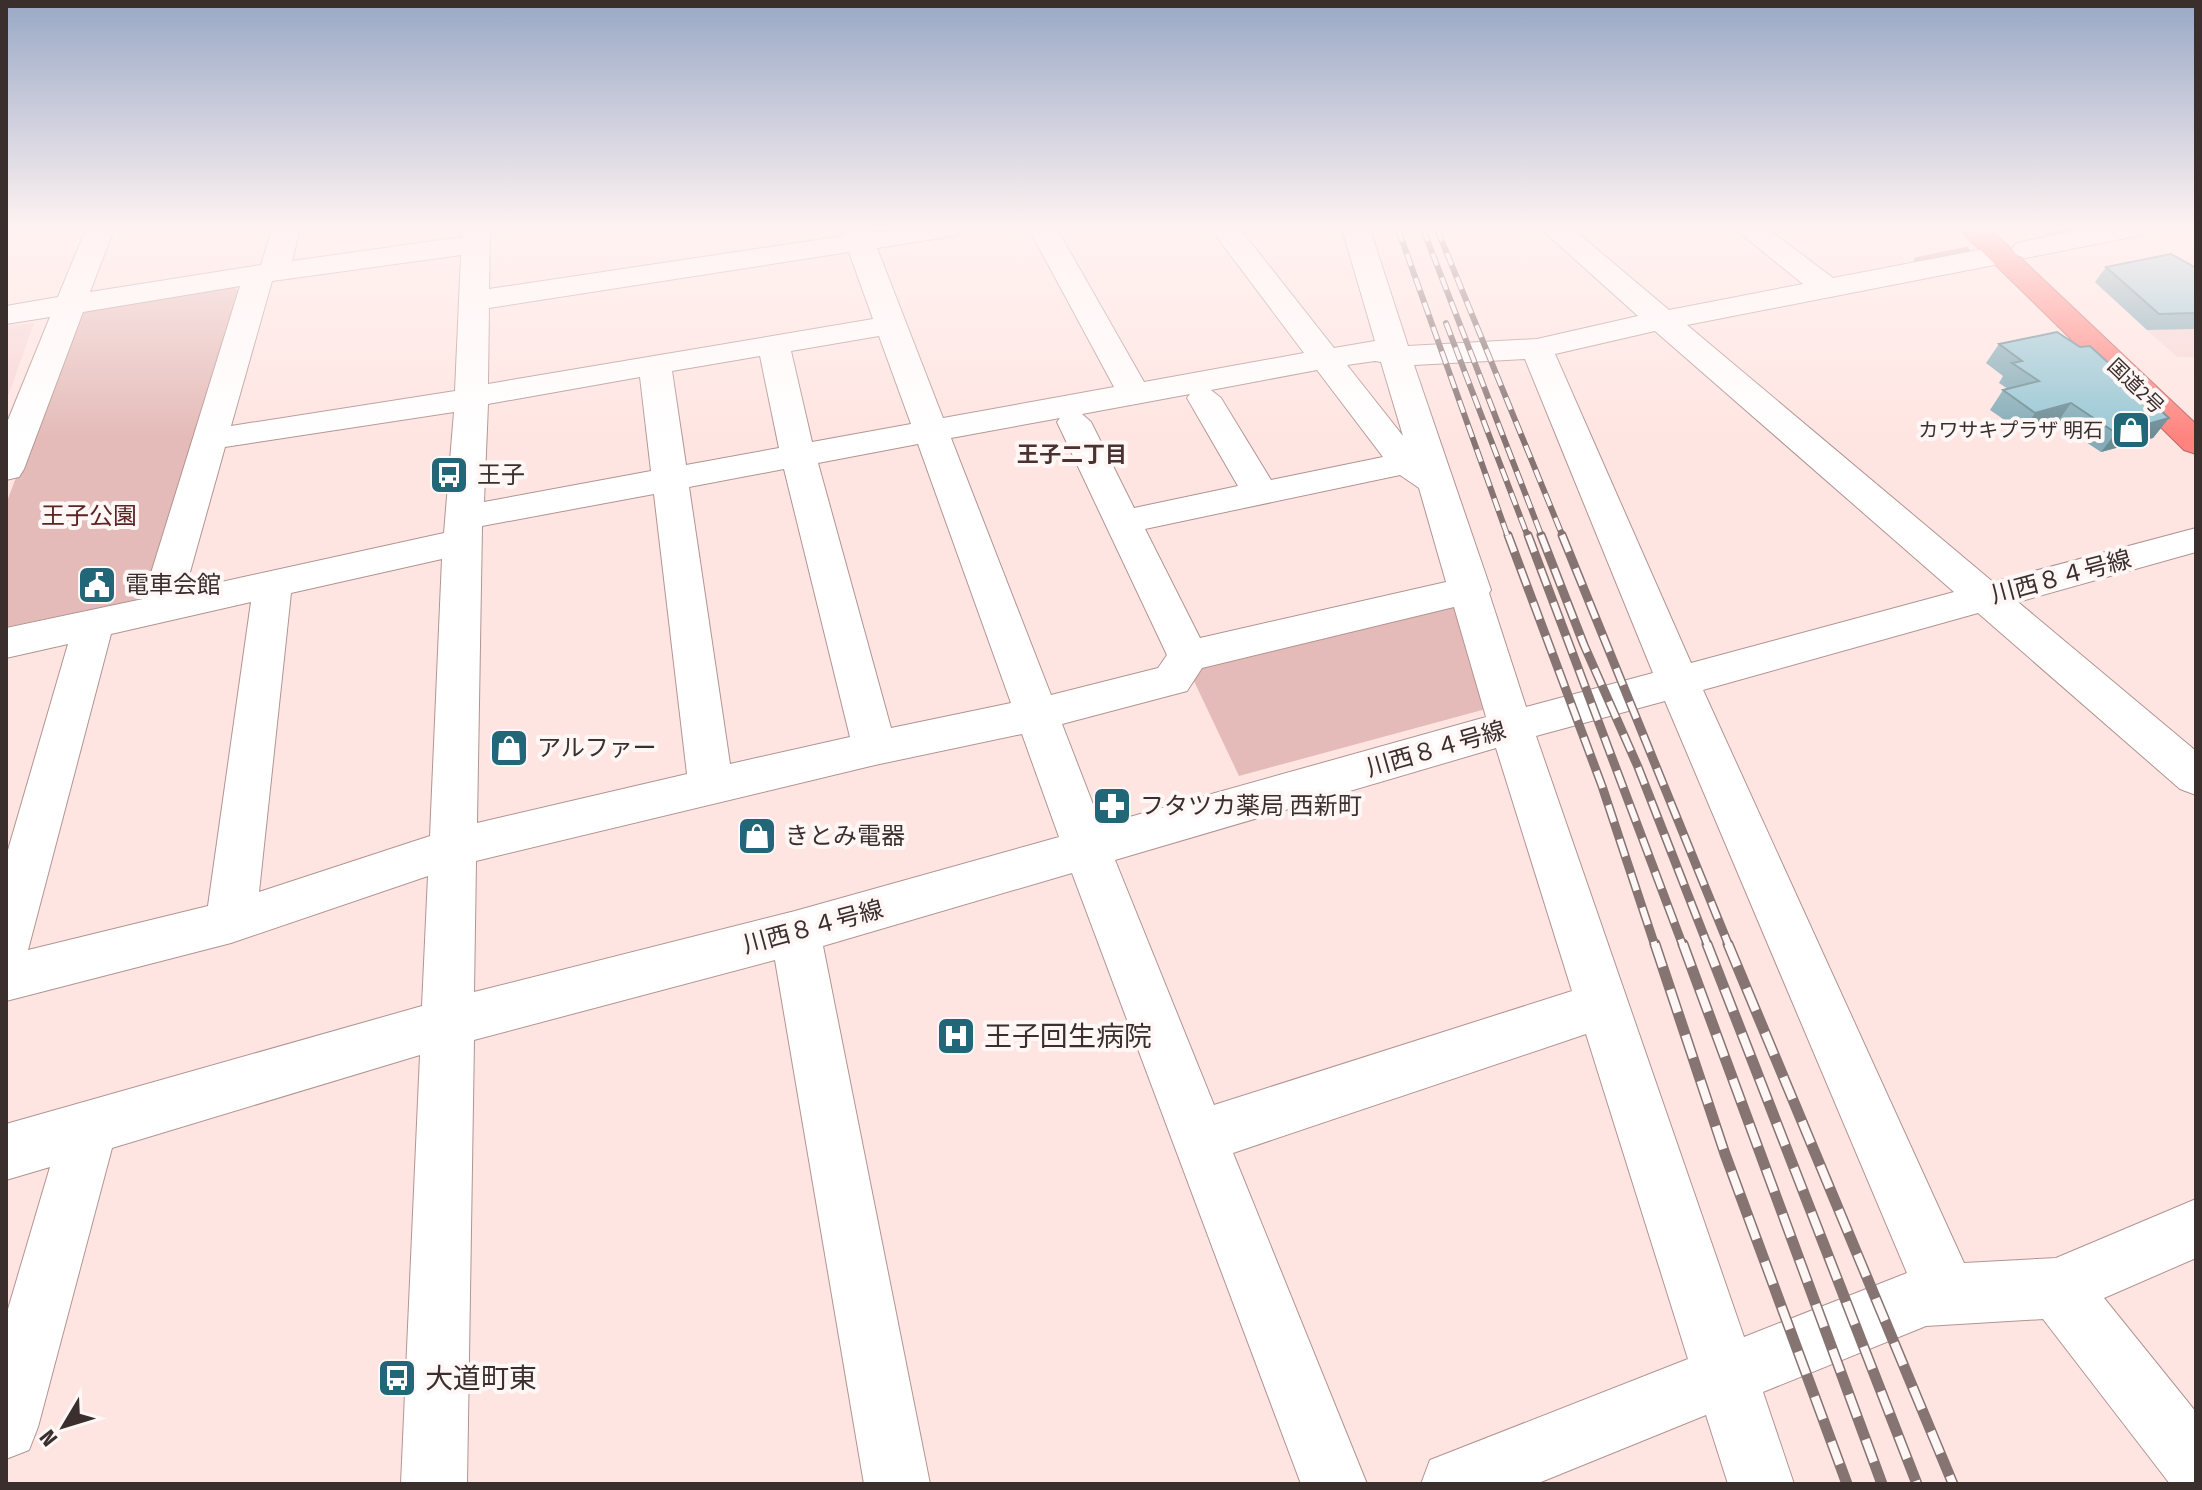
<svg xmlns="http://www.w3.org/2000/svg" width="2202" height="1490" font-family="'Fira Sans Condensed','Noto Sans JP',sans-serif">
<rect width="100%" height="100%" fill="#ffe5e2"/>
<!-- built -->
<g fill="#f7d7d5">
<path d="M2160,270L2196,290V357H2177L2094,282Z"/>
<path d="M34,323L6,402V326Z"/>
</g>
<!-- green -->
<g fill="#e4bbb8">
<path d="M232,284L239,292L152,591L136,600L6,627V504L81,306Z"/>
<path d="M1453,606L1486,709L1239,776L1193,679L1201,666Z"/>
</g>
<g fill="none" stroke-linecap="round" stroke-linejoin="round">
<!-- stream -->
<g stroke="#c29692" stroke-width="8">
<path d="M2050,236L2080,229"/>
<path d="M1918,261L1966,251"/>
</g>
<defs>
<g id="minor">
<path d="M86,229H114L90,292L261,265L272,229H300L292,261L462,237V229H490L489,289L843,236L841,229H869L870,232L961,229L957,235L947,237L877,248L943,418L1114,387L1029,229H1057L1144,382L1304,353L1211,229H1240L1334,348L1375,341L1342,229H1370L1408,346L1537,339L1638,316L1541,229H1573L1669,310L1803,284L1735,229H1768L1833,278L1999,246L2009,249L2013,255L2009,261L1999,264L1687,325L1993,582L2196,528V552L2018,602L2196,751V795L2180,789L1978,613L1703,690L1964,1263L2056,1258L2196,1199V1258L2104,1298L2196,1412V1484H2170L2043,1319L1926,1326L1763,1392L1794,1484H1728L1706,1415L1536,1484H1421L1430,1460L1688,1359L1586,1034L1233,1153L1367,1484H1301L1072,873L823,946L930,1484H864L775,960L474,1040L467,1484H401L420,1055L112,1148L38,1427L29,1450L6,1459V1316L50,1167L6,1180V1124L422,1006L428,876L231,943L6,1001V857L68,644L6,658V628L143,599L240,286L83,312L24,469L19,477L6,480V425L50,317L6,324V306L58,297ZM849,252L873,319L488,384L489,308ZM461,255L455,391L231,426L272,281ZM1655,331L1954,592L1691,663L1555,354ZM879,336L911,424L812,442L791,351ZM760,356L779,448L686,465L672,371ZM1525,359L1653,673L1526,707L1489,593L1491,590L1414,365ZM1375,361L1381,362L1403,436L1347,365ZM1317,370L1383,457L1271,480L1221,398L1211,390ZM640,377L651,471L484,502L488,404ZM1190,394L1187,398L1238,486L1134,508L1091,422L1082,414ZM454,412L444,533L185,590L225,447ZM1060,418L1057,422L1167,655L1158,668L1051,695L951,438ZM918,444L1011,703L891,728L818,463ZM784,469L850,737L730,764L689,487ZM1400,475L1419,488L1446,582L1200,638L1145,529ZM654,494L687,774L477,823L482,526ZM442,559L430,836L259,892L291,593ZM251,602L208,906L28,950L111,634ZM1454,607L1486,717L1101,825L1062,724L1187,691L1202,668ZM1665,701L1907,1273L1744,1337L1536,736ZM1022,734L1059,837L795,911L474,992L476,861L875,765ZM1496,748L1572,991L1214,1105L1115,860Z"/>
<path d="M2084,229H2145L2141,235L2026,258L2016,255L2012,249L2016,243Z"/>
</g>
<path id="highway" d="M1959,229H1990L2196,424V454L2184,450Z"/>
</defs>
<!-- minor casing -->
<use href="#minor" stroke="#b29492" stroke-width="2"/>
<!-- highway casing -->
<use href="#highway" stroke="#ba6663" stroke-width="2"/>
<!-- minor -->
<use href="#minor" fill="#fff" fill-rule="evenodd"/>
<!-- highway -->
<use href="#highway" fill="#ff847f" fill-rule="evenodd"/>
<defs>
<g id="rail-far2">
<path d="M1398,229L1508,537"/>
<path d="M1423,229L1542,537"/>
<path d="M1437,229L1563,537"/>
<path d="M1446,323L1528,537"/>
</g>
<g id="rail-far1">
<path d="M1508,535L1602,786L1655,946"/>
<path d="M1528,535L1683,946"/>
<path d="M1541,535L1584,645L1638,767L1708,946"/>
<path d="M1562,535L1729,946"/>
</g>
<g id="rail">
<path d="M1655,944L1725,1154L1847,1484"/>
<path d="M1683,944L1882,1484"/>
<path d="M1707,944L1917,1484"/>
<path d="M1728,944L1953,1484"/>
</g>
</defs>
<!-- rail-far2 casing -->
<use href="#rail-far2" stroke="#867473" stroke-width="6"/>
<!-- rail-far1 casing -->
<use href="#rail-far1" stroke="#867473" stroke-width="9"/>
<!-- rail casing -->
<use href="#rail" stroke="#867473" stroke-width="11"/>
<!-- rail-far2 -->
<use href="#rail-far2" stroke="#fef7f6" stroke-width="4" stroke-dasharray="13" stroke-linecap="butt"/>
<!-- rail-far1 -->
<use href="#rail-far1" stroke="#fef7f6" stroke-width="6" stroke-dasharray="18" stroke-linecap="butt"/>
<!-- rail -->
<use href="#rail" stroke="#fef7f6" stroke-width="8" stroke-dasharray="24" stroke-linecap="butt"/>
</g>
<!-- wall -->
<g fill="#83acb7">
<path d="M2106,267L2196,268V329L2147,330L2095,282Z"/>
<path d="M1999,344L2169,418L2153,438L2101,452L2057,423L2022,432L1990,410L2003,390L2008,389L1999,383L2003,376L1986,363Z"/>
</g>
<!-- shaded-wall -->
<g fill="#6a8c95">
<path d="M2071,403L2057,423L2022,432L2035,413Z"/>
<path d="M2169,418L2153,438L2101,452L2116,433Z"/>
</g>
<!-- building -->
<g fill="#98c8d5" stroke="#6a8c95" stroke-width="2">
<path d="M2171,254L2196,268V313L2159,314L2106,267Z"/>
<path d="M2057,332L2080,347L2090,346L2169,418L2116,433L2071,403L2035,413L2003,390L2039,381L2012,363L2022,361L1999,344Z"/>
</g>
<!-- sky -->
<linearGradient id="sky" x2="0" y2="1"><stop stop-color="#99a8c6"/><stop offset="0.52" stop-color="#fff3f2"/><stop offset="1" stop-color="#fff3f2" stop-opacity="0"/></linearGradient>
<rect width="2202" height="438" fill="url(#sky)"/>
<!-- icons -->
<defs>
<symbol id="shop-square" viewBox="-11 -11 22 22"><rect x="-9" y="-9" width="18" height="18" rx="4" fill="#226778" stroke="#fef7f6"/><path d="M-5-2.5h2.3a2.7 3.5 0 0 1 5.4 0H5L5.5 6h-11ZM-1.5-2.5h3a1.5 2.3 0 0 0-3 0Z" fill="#fff"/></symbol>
<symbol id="bus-square" viewBox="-11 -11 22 22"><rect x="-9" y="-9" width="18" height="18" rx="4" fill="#226778" stroke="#fef7f6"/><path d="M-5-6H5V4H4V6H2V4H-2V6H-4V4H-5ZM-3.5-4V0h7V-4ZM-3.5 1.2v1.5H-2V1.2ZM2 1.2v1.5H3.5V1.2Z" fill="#fff"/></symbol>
<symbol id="civic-square" viewBox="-11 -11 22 22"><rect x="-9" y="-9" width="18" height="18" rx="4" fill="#226778" stroke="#fef7f6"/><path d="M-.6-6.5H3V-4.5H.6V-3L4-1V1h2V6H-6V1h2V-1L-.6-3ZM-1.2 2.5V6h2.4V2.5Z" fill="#fff"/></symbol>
<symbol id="pharmacy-square" viewBox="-11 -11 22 22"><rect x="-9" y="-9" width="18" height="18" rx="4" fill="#226778" stroke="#fef7f6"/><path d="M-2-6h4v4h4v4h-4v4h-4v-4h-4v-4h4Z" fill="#fff"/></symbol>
<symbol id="hospital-square" viewBox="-11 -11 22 22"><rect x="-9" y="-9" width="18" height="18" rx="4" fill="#226778" stroke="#fef7f6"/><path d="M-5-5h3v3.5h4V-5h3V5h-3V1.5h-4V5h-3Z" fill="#fff"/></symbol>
</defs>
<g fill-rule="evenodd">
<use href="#shop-square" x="2109" y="408" width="44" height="44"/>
<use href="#bus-square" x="427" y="453" width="44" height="44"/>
<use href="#civic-square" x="75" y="563" width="44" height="44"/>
<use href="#shop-square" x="487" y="726" width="44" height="44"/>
<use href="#pharmacy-square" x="1090" y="784" width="44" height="44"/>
<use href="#shop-square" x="735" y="814" width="44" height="44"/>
<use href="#hospital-square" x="934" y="1014" width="44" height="44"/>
<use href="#bus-square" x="375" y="1356" width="44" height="44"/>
</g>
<g text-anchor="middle" stroke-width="8" stroke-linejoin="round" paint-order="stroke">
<!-- far-street labels -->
<g font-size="20" fill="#3b2f2e" stroke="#fef7f6">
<text transform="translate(2136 386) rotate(44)" y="7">国道2号</text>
</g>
<!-- far-poi labels -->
<g font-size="20" fill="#3b2f2e" stroke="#fef7f6" text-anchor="end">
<text x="2103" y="437">カワサキプラザ 明石</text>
</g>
<!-- far-neighbourhood labels -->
<g font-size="22" font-weight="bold" fill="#4a3230" stroke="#fef7f6">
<text x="1072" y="462">王子二丁目</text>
</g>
<!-- poi labels -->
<g font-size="24" fill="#3b2f2e" stroke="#fef7f6" text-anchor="start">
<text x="477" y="483">王子</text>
<text x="125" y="593">電車会館</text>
<text x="537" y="756">アルファー</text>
<text x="1140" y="814">フタツカ薬局 西新町</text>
<text x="785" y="844">きとみ電器</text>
</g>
<!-- park labels -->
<g font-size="24" fill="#5b2322" stroke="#fef7f6">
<text x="89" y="524">王子公園</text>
</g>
<!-- street labels -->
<g font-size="24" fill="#3b2f2e" stroke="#fef7f6">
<text transform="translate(2061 577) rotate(-15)" y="8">川西８４号線</text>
<text transform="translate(1436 749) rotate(-16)" y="8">川西８４号線</text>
<text transform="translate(813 927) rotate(-15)" y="8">川西８４号線</text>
</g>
<!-- near-poi labels -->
<g font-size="28" fill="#3b2f2e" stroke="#fef7f6" text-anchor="start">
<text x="984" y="1046">王子回生病院</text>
<text x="425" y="1388">大道町東</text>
</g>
</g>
<!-- border -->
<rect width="2202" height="1490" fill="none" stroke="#3b2f2e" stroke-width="16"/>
<!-- north arrow -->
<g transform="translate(64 1426) rotate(232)" stroke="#fef7f6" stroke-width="6" paint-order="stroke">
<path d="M0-6L14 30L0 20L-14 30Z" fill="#3b2f2e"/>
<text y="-12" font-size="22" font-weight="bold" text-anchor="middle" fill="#3b2f2e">N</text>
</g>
</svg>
